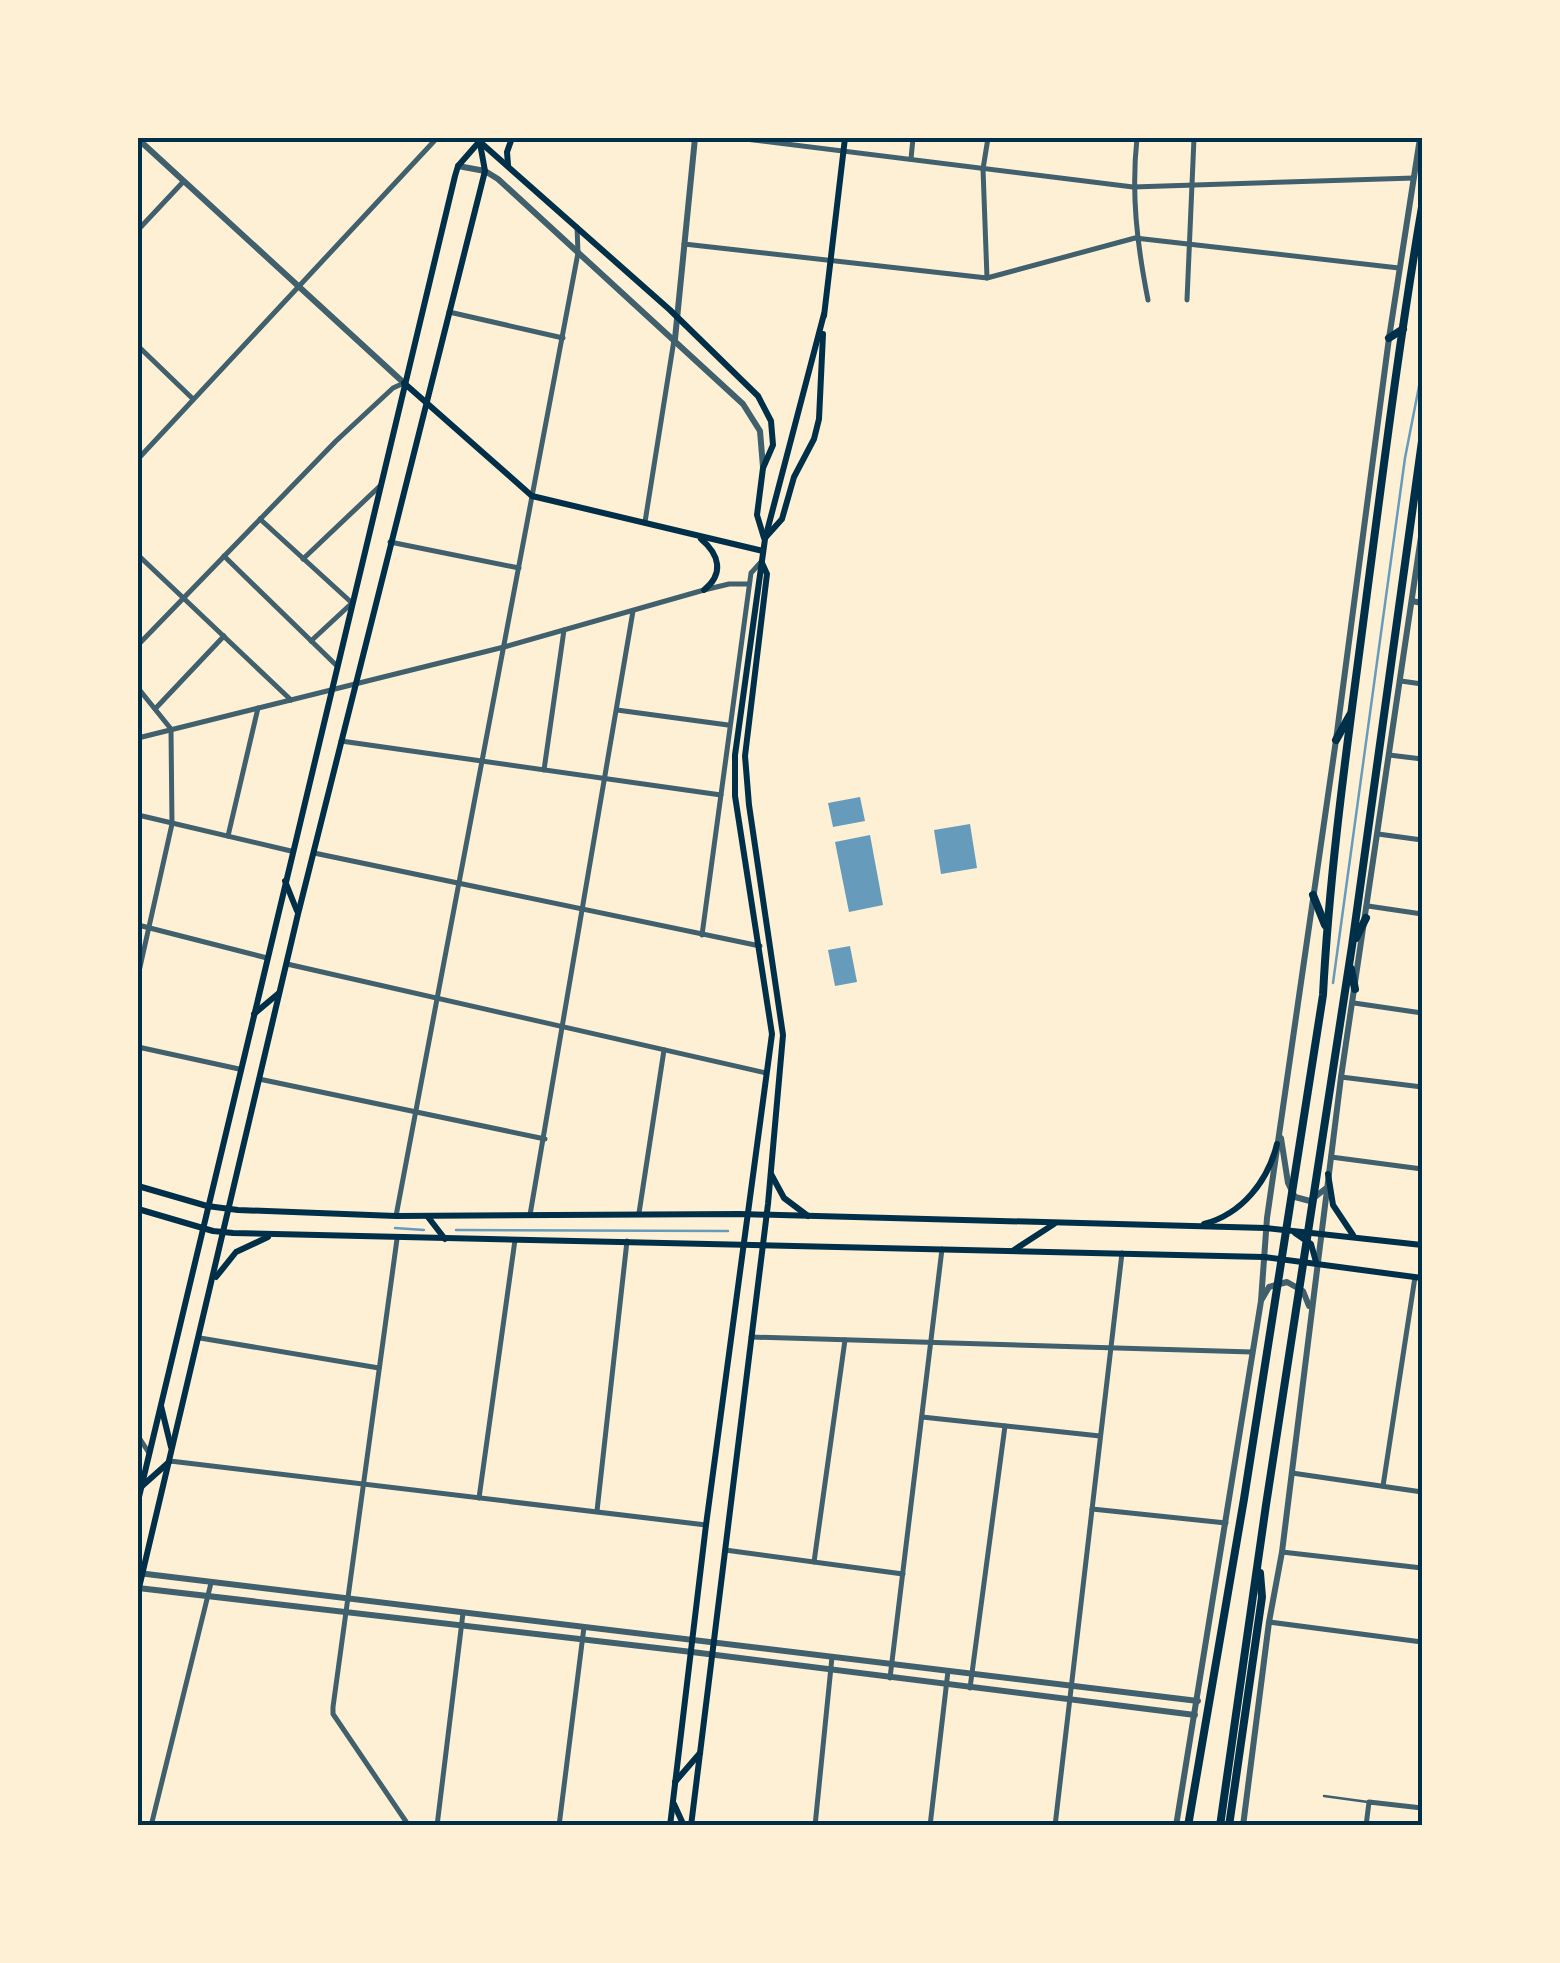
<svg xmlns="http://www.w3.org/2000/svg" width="1560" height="1963" font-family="'Titillium Web',sans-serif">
<rect width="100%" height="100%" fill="#fdf0d5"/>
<!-- water -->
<g fill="#669bbc">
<path d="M860,797L865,821L833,827L828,803Z"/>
<path d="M970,824L977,868L941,874L934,830Z"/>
<path d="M870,835L883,905L849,912L835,842Z"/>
<path d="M850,946L857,982L835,986L828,950Z"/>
</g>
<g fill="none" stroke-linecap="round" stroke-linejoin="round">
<!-- stream -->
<g stroke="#669bbc" stroke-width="2.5">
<path d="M1333,983L1405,458L1422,371"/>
<path d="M395,1228L424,1230"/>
<path d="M456,1230L728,1231"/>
</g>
<!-- service -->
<path stroke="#3f606c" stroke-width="2.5" d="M1324,1796L1368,1802"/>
<!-- minor -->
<g stroke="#3f606c" stroke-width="5">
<path d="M737,138L1133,187L1414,178"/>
<path d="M1137,138C1131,194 1137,244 1148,300"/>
<path d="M911,159L913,138"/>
<path d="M138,230L183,182"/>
<path d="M684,244L987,278L1135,238L1399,268"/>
<path d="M987,278L983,169L988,138"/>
<path d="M1187,300L1194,138"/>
<path d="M449,312L563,338"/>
<path d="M138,346L193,399"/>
<path d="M138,459L437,138"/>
<path d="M260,519L352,603L311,641"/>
<path d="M645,522L674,340"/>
<path d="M390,542L519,568"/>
<path d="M138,555L291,700"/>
<path d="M224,556L336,665"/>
<path d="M303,559L381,485"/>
<path d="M138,645L336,441L393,388L404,383"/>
<path d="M1401,681L1422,684"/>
<path d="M138,688L171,729L172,824L138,976"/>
<path d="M155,709L224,636"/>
<path d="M617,710L728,725"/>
<path d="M138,738L504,647L704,590L729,584H749"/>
<path d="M341,741L721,795"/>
<path d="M1389,755L1422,759"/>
<path d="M544,770L564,630"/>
<path d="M138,815L291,851"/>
<path d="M1378,834L1422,840"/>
<path d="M228,836L258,708"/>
<path d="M314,853L760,946"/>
<path d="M1368,906L1422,914"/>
<path d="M138,925L267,958"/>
<path d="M702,935L751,573L761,562"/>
<path d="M287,964L766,1073"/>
<path d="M1354,1003L1422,1013"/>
<path d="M138,1047L239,1069"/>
<path d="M1341,1077L1422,1087"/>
<path d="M259,1079L545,1139"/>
<path d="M1331,1157L1422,1169"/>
<path d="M639,1213L664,1050"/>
<path d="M530,1215L633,611"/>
<path d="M396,1216L578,253L577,227"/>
<path d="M397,1239L333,1707V1714L409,1826"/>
<path d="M751,1337L1252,1352"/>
<path d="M200,1338L379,1368"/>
<path d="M922,1417L1100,1436"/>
<path d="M138,1436L149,1453"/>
<path d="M170,1461L706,1525"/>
<path d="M1292,1473L1422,1492"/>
<path d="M1383,1486L1415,1277"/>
<path d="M479,1498L515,1240"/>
<path d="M1092,1509L1226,1523"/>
<path d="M597,1511L627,1241"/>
<path d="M725,1550L903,1574"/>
<path d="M1282,1552L1422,1568"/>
<path d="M814,1562L845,1340"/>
<path d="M1269,1622L1422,1642"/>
<path d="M890,1678L942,1249"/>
<path d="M970,1688L1005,1426"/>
<path d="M151,1826L211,1583"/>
<path d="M437,1826L463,1613"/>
<path d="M559,1826L584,1627"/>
<path d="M815,1826L832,1657"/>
<path d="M930,1826L948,1671"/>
<path d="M1055,1826L1122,1253"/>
<path d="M1366,1826L1369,1802L1422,1808"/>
</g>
<!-- tertiary -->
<g stroke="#3f606c" stroke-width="6">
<path d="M138,139L404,383"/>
<path d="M458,166L485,171L498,179L743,404L760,431L763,467"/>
<path d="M675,339L695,138"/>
<path d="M1412,601L1422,603"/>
<path d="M1281,1138L1288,1183L1295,1197L1310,1201L1325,1189"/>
<path d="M1262,1299L1269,1287L1287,1282L1303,1291L1309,1306"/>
<path d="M138,1573L1198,1701"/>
<path d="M138,1588L692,1652L1195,1715"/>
<path d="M1176,1826L1261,1301L1267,1218L1336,740L1389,338L1420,138"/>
<path d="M1243,1826L1269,1622L1282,1552L1341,1077L1422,530"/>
</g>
<!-- secondary -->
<g stroke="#003049" stroke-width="6">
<path d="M479,141L670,310L758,396L771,421L773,445L763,468L757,515L764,538"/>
<path d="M508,165L507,152L512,138"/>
<path d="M824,316L845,138"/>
<path d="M404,383L532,496L763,551"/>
<path d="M765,538L782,519L794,477L814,439L819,419L823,334"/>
<path d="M701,539C720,555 724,574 704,590"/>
<path d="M285,881L297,911"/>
<path d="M254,1014L279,993"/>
<path d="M771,1174L784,1198L808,1216"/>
<path d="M1328,1174L1333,1205L1353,1235"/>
<path d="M138,1186L207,1206L238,1210L396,1216L740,1214L1266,1228L1422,1245"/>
<path d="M138,1209L213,1231L233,1233L1264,1257L1422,1278"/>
<path d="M428,1217L445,1239"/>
<path d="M1204,1224C1242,1214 1268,1181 1277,1144"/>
<path d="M1295,1233L1311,1244L1316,1262"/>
<path d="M1014,1250L1054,1224"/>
<path d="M216,1277L236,1252L268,1237"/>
<path d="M161,1406L171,1447"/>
<path d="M141,1487L169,1462"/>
<path d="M138,1501L455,176L458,166L479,142"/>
<path d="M138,1592L298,914L485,171L479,138"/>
<path d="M675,1782L700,1753"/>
<path d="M674,1804L684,1826"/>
<path d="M670,1826L706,1525L772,1034L735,796V755L765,539L824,314"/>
<path d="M691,1826L768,1204L783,1035L749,805L745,756L767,574L762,563"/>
</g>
<!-- primary -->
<g stroke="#003049" stroke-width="8">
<path d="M1389,338L1403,329"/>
<path d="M1336,740L1350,715"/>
<path d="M1313,895L1325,925"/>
<path d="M1356,938L1366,918"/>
<path d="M1351,969L1355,989"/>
<path d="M1188,1826L1244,1499L1323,995C1330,860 1350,726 1367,593C1384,464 1400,335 1422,207"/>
<path d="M1220,1826L1266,1505L1352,946L1422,441"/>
<path d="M1229,1826L1262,1597L1260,1573"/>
</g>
</g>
<!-- border -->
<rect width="1560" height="1963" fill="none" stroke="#fdf0d5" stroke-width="280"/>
<rect x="140" y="140" width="1280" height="1683" fill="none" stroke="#003049" stroke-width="4"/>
</svg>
